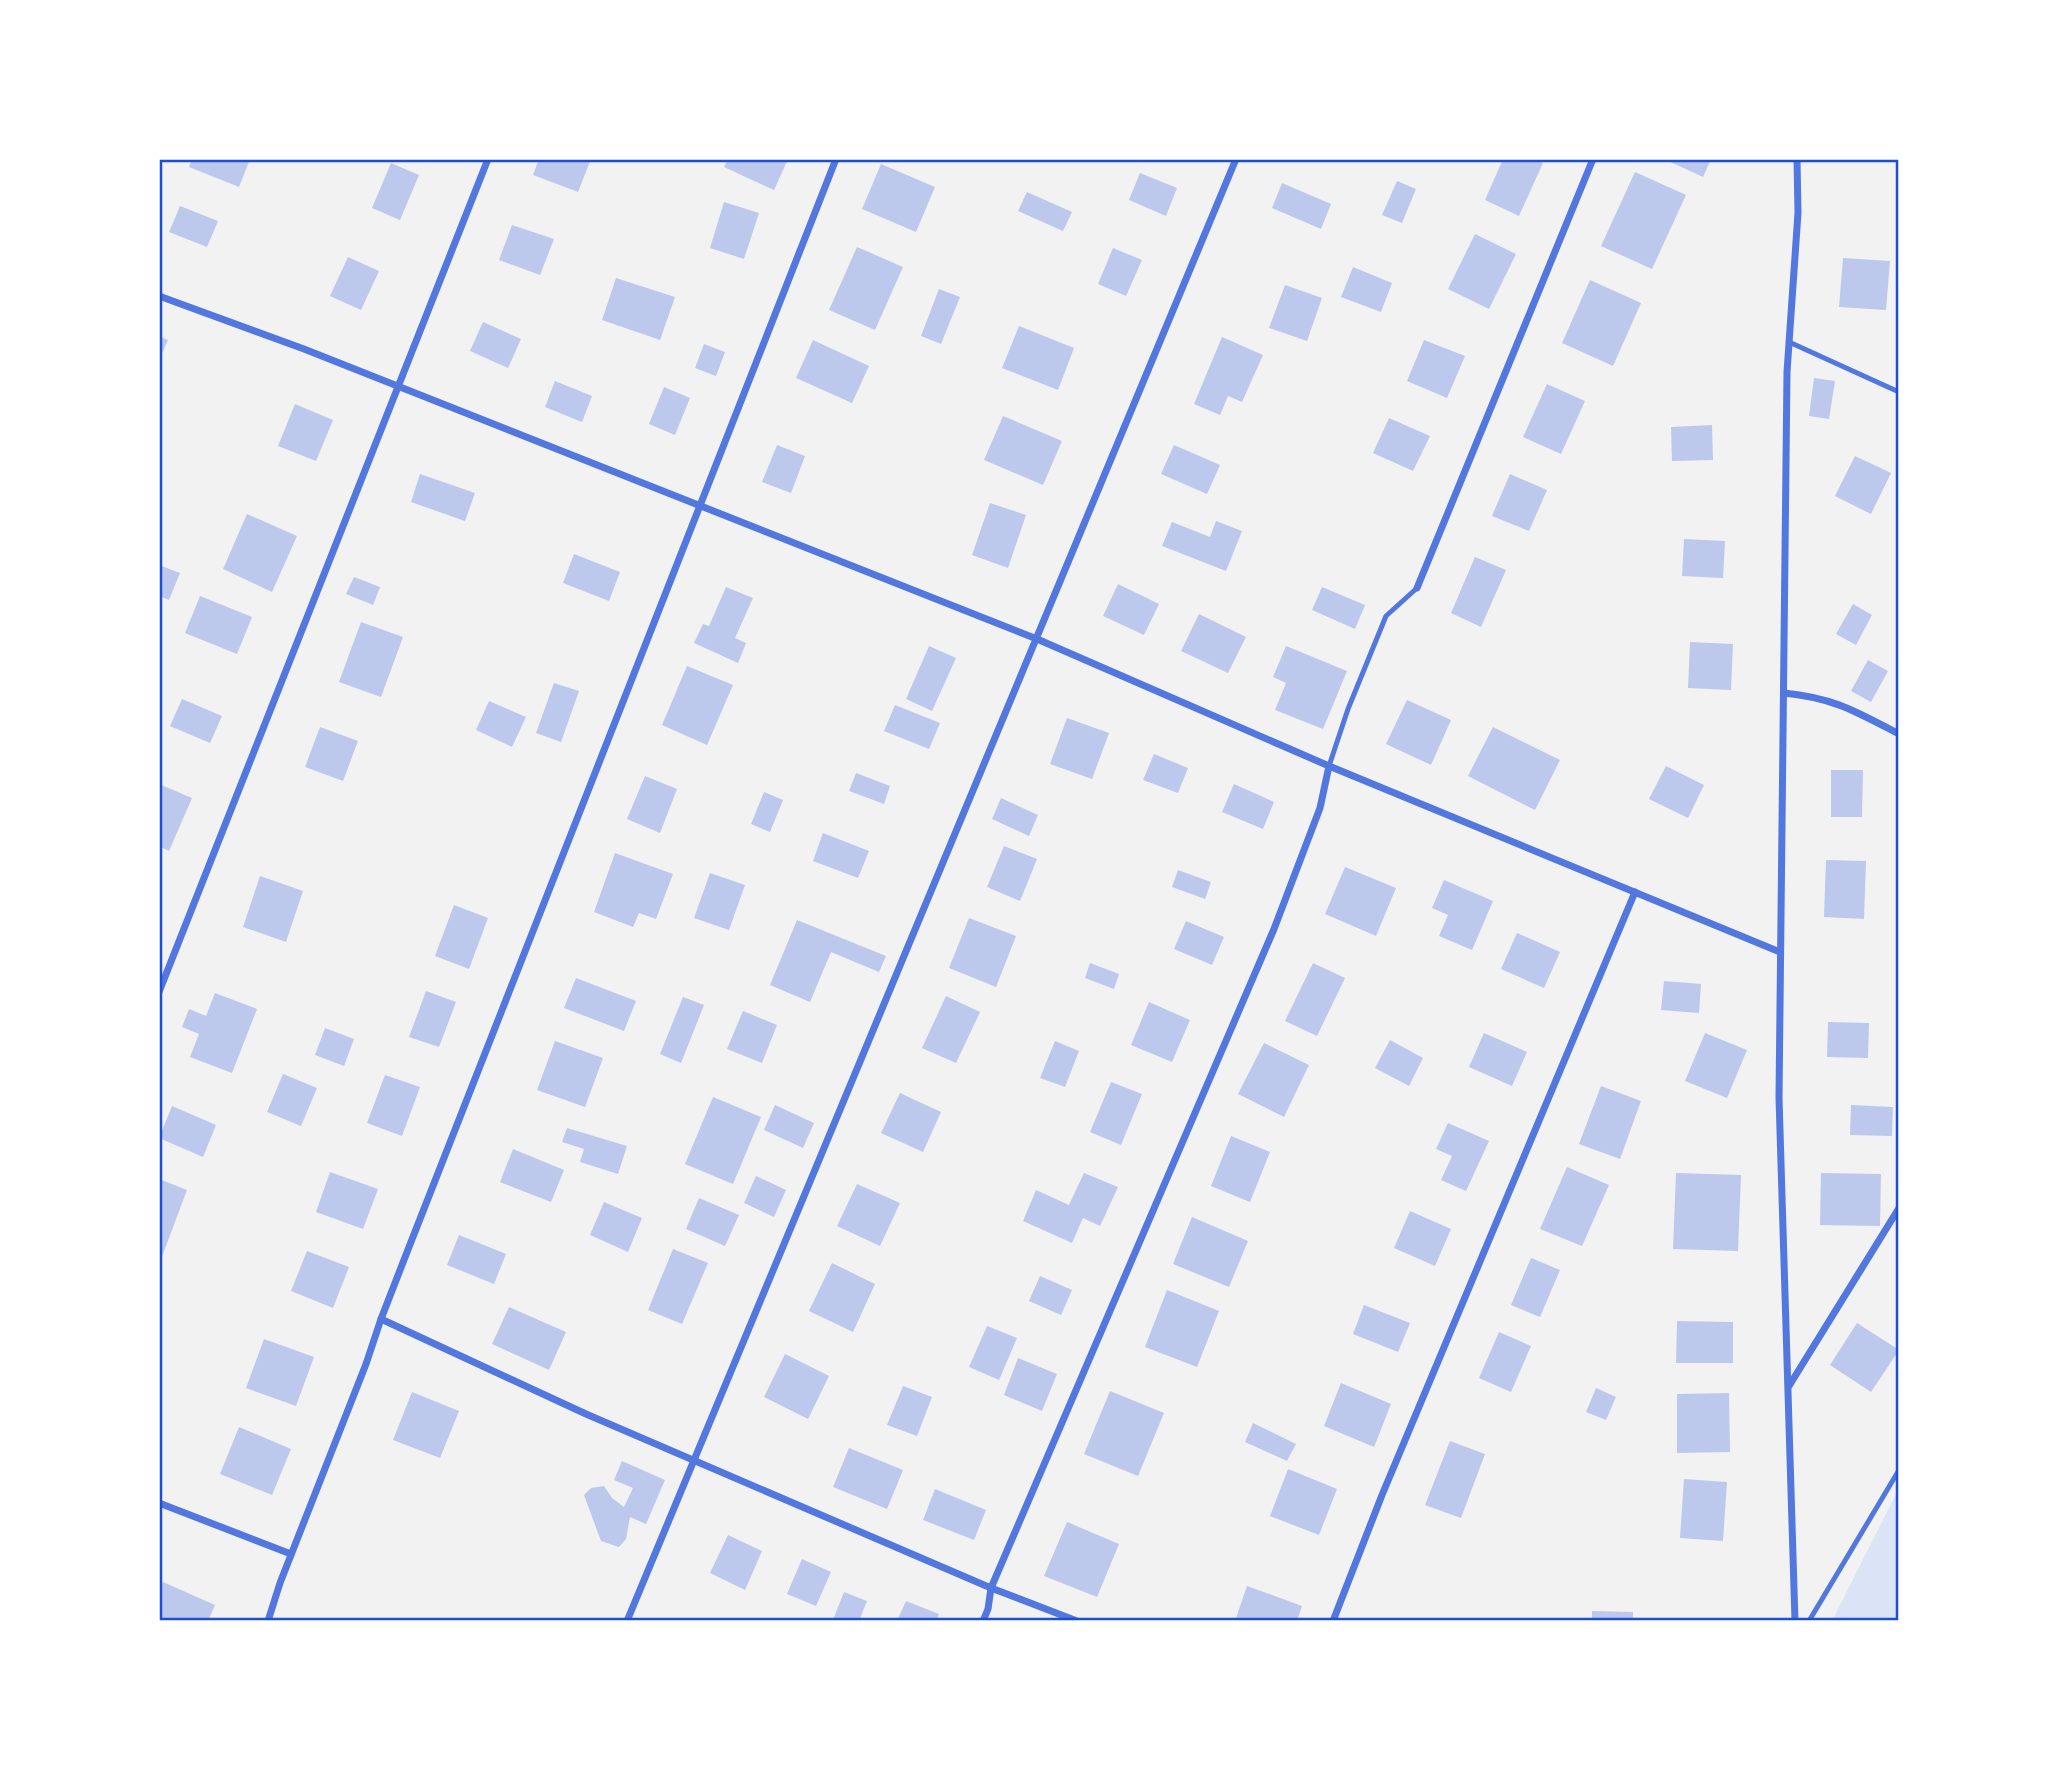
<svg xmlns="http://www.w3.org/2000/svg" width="2058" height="1780" font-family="'DejaVu Sans',sans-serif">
<rect width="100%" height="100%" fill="#f2f2f2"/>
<!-- green -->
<path fill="#dbe4f7" d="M1899,1488V1621H1832Z"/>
<!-- building -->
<g fill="#bdc9ec">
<path d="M192,159H250L239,187L189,167Z"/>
<path d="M539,159H591L578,192L533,175Z"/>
<path d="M728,159H788L774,190L724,167Z"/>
<path d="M1503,159H1535L1543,163L1519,216L1485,200Z"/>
<path d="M1664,159H1711L1703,177Z"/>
<path d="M391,163L419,175L400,220L372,208Z"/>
<path d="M881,164L935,187L916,232L862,209Z"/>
<path d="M1635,172L1686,195L1652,269L1601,246Z"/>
<path d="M1140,173L1177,188L1166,216L1129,200Z"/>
<path d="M1397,181L1416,189L1402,223L1382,215Z"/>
<path d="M1282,183L1331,204L1321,229L1272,208Z"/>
<path d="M1027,192L1072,212L1063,231L1018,211Z"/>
<path d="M724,202L759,213L744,259L710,248Z"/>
<path d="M180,206L218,221L207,247L169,232Z"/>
<path d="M512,225L554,239L540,275L499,260Z"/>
<path d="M1475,234L1516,254L1489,309L1448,289Z"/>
<path d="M857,247L903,267L875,330L829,310Z"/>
<path d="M1113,248L1142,260L1126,296L1098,284Z"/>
<path d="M348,257L379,271L361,310L330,296Z"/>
<path d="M1843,258L1890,261L1886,310L1839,307Z"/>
<path d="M1353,267L1392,283L1381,312L1341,297Z"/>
<path d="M616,278L675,297L660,340L602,320Z"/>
<path d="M1590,280L1641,303L1613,366L1562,343Z"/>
<path d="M1285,285L1322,298L1307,341L1269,328Z"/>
<path d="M939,289L960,297L941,344L921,336Z"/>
<path d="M483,322L521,339L508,368L470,351Z"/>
<path d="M1019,326L1074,348L1058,390L1002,368Z"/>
<path d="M159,336L168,340L159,360Z"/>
<path d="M1222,337L1263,355L1242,402L1228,396L1220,415L1194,404Z"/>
<path d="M813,340L869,366L852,403L796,378Z"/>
<path d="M1424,340L1465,356L1447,398L1407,381Z"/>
<path d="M704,344L725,352L716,376L695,368Z"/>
<path d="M1814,378L1835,381L1829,419L1809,416Z"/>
<path d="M555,381L592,396L582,422L545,407Z"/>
<path d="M1547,384L1585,401L1561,454L1523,437Z"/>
<path d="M664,387L690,398L675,435L649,424Z"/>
<path d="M295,404L333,420L316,461L278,446Z"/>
<path d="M1003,416L1062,441L1043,485L984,460Z"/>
<path d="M1389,418L1430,436L1413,471L1373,453Z"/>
<path d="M1712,425L1713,460L1672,461L1671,427Z"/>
<path d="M777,445L805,456L791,493L762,482Z"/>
<path d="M1174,445L1220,465L1207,494L1161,474Z"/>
<path d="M1855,456L1891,473L1871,514L1835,496Z"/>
<path d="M420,474L475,493L465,521L411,502Z"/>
<path d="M1510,474L1547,490L1529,531L1492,516Z"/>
<path d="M990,503L1026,515L1008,568L972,555Z"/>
<path d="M247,514L297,536L272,592L223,569Z"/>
<path d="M1216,521L1242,531L1226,571L1162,546L1172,522L1210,537Z"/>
<path d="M1684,539L1725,541L1723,578L1682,576Z"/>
<path d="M574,554L620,572L609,601L563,583Z"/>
<path d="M1475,557L1506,570L1481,627L1451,613Z"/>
<path d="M159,565L180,573L169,600L159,596Z"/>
<path d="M354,577L380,587L373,605L346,594Z"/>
<path d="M1118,584L1159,604L1144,635L1103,616Z"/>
<path d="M726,587L753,598L735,638L746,643L738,663L694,643L703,624L709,626Z"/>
<path d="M1322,587L1365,605L1355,629L1312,610Z"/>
<path d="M200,596L252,617L237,654L185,633Z"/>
<path d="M1853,604L1872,615L1856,645L1836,634Z"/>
<path d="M1199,614L1246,637L1228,673L1181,651Z"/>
<path d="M361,622L403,637L381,697L339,682Z"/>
<path d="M1690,642L1733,644L1731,690L1688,688Z"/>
<path d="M929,646L956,658L932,711L906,699Z"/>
<path d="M1286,646L1347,671L1323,729L1275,710L1286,683L1273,677Z"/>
<path d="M1868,660L1888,671L1871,702L1851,691Z"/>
<path d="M687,666L733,685L707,745L662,725Z"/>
<path d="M554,683L579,691L561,742L536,733Z"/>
<path d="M182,699L222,716L210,743L170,726Z"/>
<path d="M1407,700L1451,720L1431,765L1386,744Z"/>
<path d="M489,701L526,717L512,747L476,730Z"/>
<path d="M895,705L940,723L929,749L884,731Z"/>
<path d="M1067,718L1109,733L1092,779L1050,764Z"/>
<path d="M320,727L358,741L343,781L305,767Z"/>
<path d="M1493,727L1560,760L1535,810L1468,776Z"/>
<path d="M1154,754L1188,768L1178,793L1143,780Z"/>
<path d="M1666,766L1704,785L1688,818L1649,799Z"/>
<path d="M1831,770H1863L1862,817H1831Z"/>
<path d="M856,773L890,786L884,804L849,791Z"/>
<path d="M645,776L677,789L660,833L627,819Z"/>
<path d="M159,784L192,798L169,851L159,846Z"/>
<path d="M1234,784L1274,802L1263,829L1222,812Z"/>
<path d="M764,792L783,800L770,832L751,824Z"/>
<path d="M1001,798L1038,815L1029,836L992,819Z"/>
<path d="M823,833L869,851L858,878L813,861Z"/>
<path d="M1004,846L1037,859L1020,901L987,887Z"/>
<path d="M615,853L673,874L656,919L639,913L633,927L594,912Z"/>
<path d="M1826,860L1866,861L1864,919L1824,917Z"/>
<path d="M1345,867L1396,888L1376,936L1325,914Z"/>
<path d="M1178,870L1211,882L1205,899L1172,887Z"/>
<path d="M710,873L745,885L729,930L694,918Z"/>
<path d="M260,876L303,891L286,942L243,927Z"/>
<path d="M1444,880L1493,901L1472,950L1439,936L1448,915L1432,908Z"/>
<path d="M454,905L488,918L469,969L435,956Z"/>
<path d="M969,918L1016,936L996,987L949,968Z"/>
<path d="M797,920L886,956L879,972L831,952L810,1002L770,985Z"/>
<path d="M1186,921L1224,937L1212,965L1174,949Z"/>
<path d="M1517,933L1560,952L1544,988L1501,969Z"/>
<path d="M1090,963L1119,974L1114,989L1085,978Z"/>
<path d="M1313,963L1345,978L1317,1036L1285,1021Z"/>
<path d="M576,978L636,1001L624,1031L564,1008Z"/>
<path d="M1664,981L1701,984L1699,1013L1661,1010Z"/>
<path d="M426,991L456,1002L439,1047L409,1037Z"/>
<path d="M215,993L257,1009L232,1073L190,1057L199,1034L182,1027L189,1009L206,1016Z"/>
<path d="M946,996L980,1012L956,1063L922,1048Z"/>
<path d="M683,997L704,1005L681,1063L660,1054Z"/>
<path d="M1149,1002L1190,1020L1172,1062L1131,1045Z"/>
<path d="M743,1011L777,1025L762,1063L727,1049Z"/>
<path d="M1828,1022L1869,1023L1868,1058L1827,1057Z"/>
<path d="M325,1028L354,1039L344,1066L315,1055Z"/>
<path d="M1484,1033L1527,1052L1512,1086L1469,1067Z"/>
<path d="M1705,1033L1747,1050L1727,1098L1685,1081Z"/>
<path d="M1390,1040L1423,1058L1409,1086L1375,1068Z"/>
<path d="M555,1041L603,1058L585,1107L537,1090Z"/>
<path d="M1055,1041L1079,1051L1065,1087L1040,1078Z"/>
<path d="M1264,1043L1309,1065L1284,1117L1238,1094Z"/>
<path d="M283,1074L317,1088L301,1126L267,1112Z"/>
<path d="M385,1075L420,1087L402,1136L367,1123Z"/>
<path d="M1111,1082L1142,1094L1121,1145L1090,1132Z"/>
<path d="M1601,1086L1641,1101L1620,1159L1579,1144Z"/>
<path d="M900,1093L941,1112L923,1152L881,1133Z"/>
<path d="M713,1097L761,1117L733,1184L685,1164Z"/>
<path d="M775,1105L814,1123L803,1148L764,1130Z"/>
<path d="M1851,1105L1893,1107L1892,1136L1850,1135Z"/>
<path d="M172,1106L216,1125L203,1157L159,1138Z"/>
<path d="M1448,1123L1489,1141L1466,1191L1441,1180L1452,1156L1436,1149Z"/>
<path d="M567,1128L627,1146L618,1174L580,1162L584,1149L562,1142Z"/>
<path d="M1231,1136L1270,1152L1250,1202L1211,1186Z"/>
<path d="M513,1149L564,1170L551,1202L500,1182Z"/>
<path d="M1567,1167L1609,1185L1582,1246L1540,1229Z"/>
<path d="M330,1172L378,1189L363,1229L316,1212Z"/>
<path d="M1084,1173L1118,1187L1100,1226L1083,1218L1072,1243L1023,1221L1036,1190L1069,1205Z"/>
<path d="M1676,1173L1741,1175L1738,1251L1673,1249Z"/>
<path d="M1821,1173L1881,1174L1880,1226L1820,1225Z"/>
<path d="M756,1176L786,1190L774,1217L744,1203Z"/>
<path d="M159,1179L187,1190L160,1262L159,1261Z"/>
<path d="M857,1184L900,1203L880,1246L837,1226Z"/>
<path d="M699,1198L739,1215L725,1246L686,1229Z"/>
<path d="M604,1202L642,1218L628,1252L590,1235Z"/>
<path d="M1410,1211L1451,1229L1435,1266L1394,1248Z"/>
<path d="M1192,1217L1248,1241L1229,1287L1173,1264Z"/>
<path d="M459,1235L506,1254L494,1284L447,1265Z"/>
<path d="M673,1249L708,1263L682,1324L648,1310Z"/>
<path d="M307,1251L349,1267L333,1308L291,1291Z"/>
<path d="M1531,1258L1560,1270L1540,1317L1511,1305Z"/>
<path d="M832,1263L875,1284L853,1332L809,1311Z"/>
<path d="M1040,1276L1072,1290L1061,1315L1029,1301Z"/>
<path d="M1167,1290L1219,1311L1197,1367L1145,1347Z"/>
<path d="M1364,1305L1410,1323L1398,1352L1353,1334Z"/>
<path d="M509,1307L566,1332L549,1370L492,1344Z"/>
<path d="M1677,1321L1733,1322V1363H1676Z"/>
<path d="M1857,1323L1899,1350L1871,1392L1830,1365Z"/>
<path d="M987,1326L1017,1338L999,1380L969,1367Z"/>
<path d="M1499,1332L1531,1346L1511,1392L1479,1378Z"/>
<path d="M264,1339L314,1357L296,1406L246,1388Z"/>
<path d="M785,1354L829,1376L808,1419L764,1397Z"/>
<path d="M1018,1358L1057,1374L1042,1411L1004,1395Z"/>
<path d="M1341,1383L1391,1404L1374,1447L1324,1426Z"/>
<path d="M903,1386L932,1397L917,1436L887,1425Z"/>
<path d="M1596,1388L1616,1397L1606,1420L1586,1412Z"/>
<path d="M1110,1391L1164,1413L1138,1476L1084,1454Z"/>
<path d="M412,1392L459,1411L440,1458L393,1440Z"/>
<path d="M1729,1393L1730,1452L1677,1453V1394Z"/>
<path d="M1253,1423L1296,1444L1287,1461L1245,1442Z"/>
<path d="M239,1427L291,1449L272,1495L220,1474Z"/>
<path d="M1450,1441L1485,1454L1461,1518L1425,1505Z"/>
<path d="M849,1448L903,1470L887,1509L833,1487Z"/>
<path d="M622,1461L665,1480L646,1524L630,1517L626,1539L619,1547L601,1541L584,1495L591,1488L604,1486L612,1498L624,1507L633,1488L614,1480Z"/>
<path d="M1288,1469L1337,1489L1319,1535L1270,1516Z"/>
<path d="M1684,1479L1727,1482L1723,1541L1680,1538Z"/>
<path d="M935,1489L986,1510L974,1540L923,1520Z"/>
<path d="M1067,1522L1119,1544L1097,1597L1044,1576Z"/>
<path d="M728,1535L762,1551L745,1590L710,1573Z"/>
<path d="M802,1559L831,1572L816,1606L787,1594Z"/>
<path d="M163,1582L215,1605L208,1621H159V1590Z"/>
<path d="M1247,1586L1302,1606L1297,1621H1235Z"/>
<path d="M844,1592L867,1601L859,1621L833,1620Z"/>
<path d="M906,1601L939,1614L936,1621H897Z"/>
<path d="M1592,1611L1633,1612V1621H1592Z"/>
</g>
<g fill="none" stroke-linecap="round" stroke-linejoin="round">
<!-- service -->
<g stroke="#5277de" stroke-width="5">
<path d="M1789,342L1899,392"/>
<path d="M1329,766L1348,709L1386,616L1417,588"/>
<path d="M1809,1621L1899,1470"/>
</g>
<!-- minor -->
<g stroke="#5277de" stroke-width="7">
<path d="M159,296L304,349L1037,639L1329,766L1780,952"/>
<path d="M1417,588L1593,159"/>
<path d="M1784,693C1834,698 1855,711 1899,734"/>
<path d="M159,992L488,159"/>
<path d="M381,1319L586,1414L991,1588L1077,1621"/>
<path d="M1789,1386L1899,1208"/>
<path d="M159,1503L291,1554"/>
<path d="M268,1621L280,1583L366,1364L381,1319L409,1247L836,159"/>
<path d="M627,1621L1236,159"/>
<path d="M983,1621L988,1609L991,1588L1274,929L1320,808L1329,766"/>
<path d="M1333,1621L1382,1495L1635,892"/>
<path d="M1795,1621L1779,1098L1787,372L1798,213L1797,159"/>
</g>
</g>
<!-- border -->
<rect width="2058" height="1780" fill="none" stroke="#ffffff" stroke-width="322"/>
<rect x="161" y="161" width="1736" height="1458" fill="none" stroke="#1d4ed8" stroke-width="2.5"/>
</svg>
